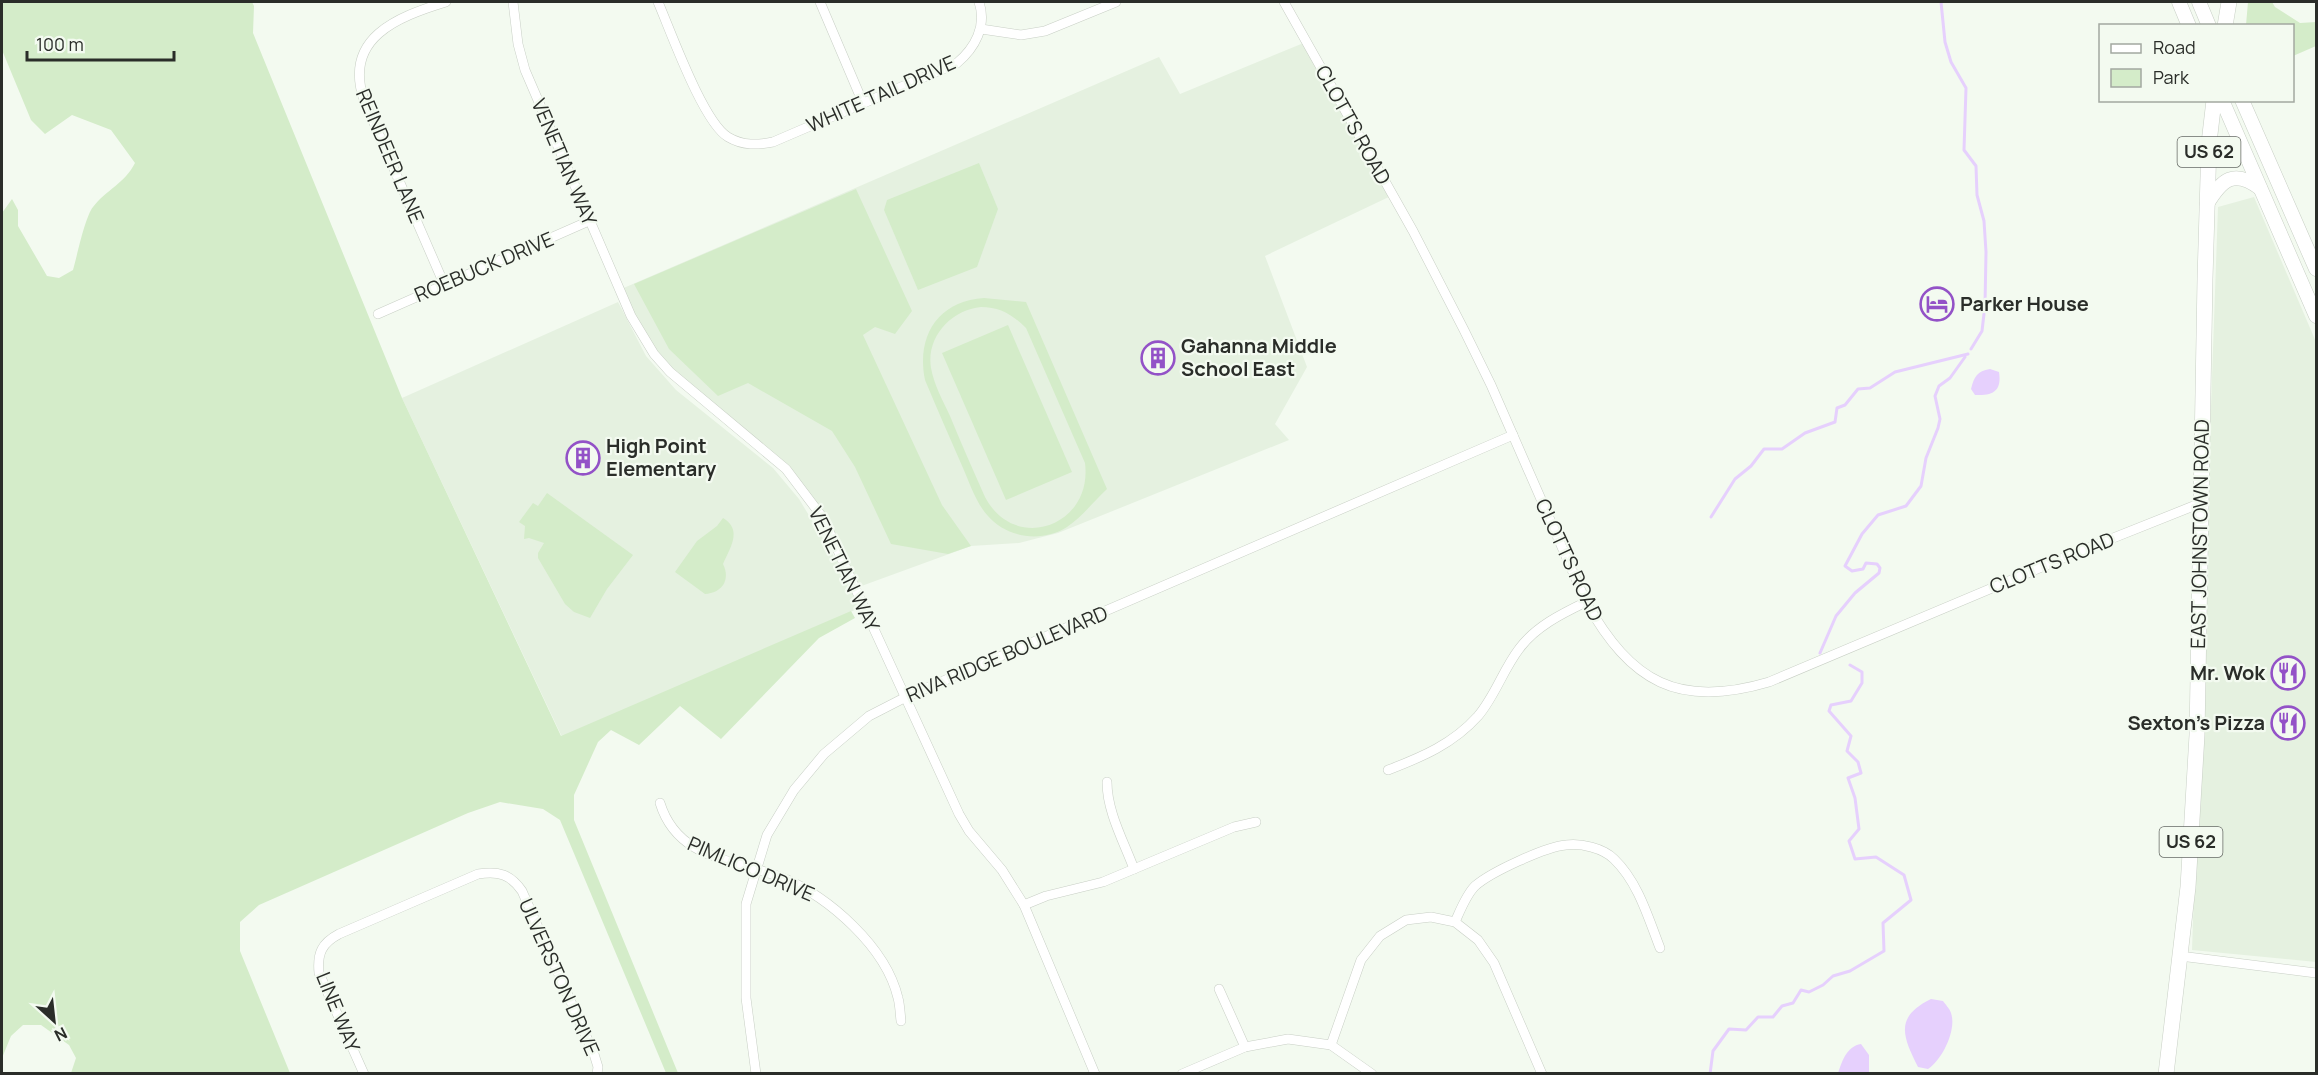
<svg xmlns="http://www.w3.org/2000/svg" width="2318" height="1075" font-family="Manrope,sans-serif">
<rect width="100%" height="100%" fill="#f3faf0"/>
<!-- built -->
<g fill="#e5f1e0">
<path d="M1306,42L1393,195L1265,256L1307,367L1275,424L1289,440L1058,533L1019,543L971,546L856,588L837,547L786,469L670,372L619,290L1159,57L1180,94Z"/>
<path d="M2254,197L2316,342V962L2192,950L2218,207Z"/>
<path d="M618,302L646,356L676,390L773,468L799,499L864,606L562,737L402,398Z"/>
</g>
<!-- green -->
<g fill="#d4ecc9" fill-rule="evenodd">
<path d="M2,2H252L254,6L253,33L402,398L561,736L851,611L855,618L819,638L721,739L680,706L639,745L611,730L598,742L574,795V820L678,1073H666L560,820L543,809L500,802L468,813L259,905L240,922V951L290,1073H71L76,1058L69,1045L41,1025H23L11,1036L2,1058V213L12,199L18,210V226L47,276L59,278L73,270C77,256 85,217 93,207C106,190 125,183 135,163L111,130L72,115L45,134L31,120L2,50Z"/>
<path d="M2248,2H2272L2275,7L2300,23L2316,22V46L2293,56L2292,26L2246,25Z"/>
<path d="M979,163L998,209L977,267L918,290L884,210L887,200Z"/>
<path d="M856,189L912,311L895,334L875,327L863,335L942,505L971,546L948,554L891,544L855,467L832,431L748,383L718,396L669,349L634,284Z"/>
<path d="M984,298L1026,302L1107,489C1094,501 1082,517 1067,527C1042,543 1007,538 988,516C976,503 970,484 963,468C950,438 937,409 925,380C916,336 938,301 984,298ZM981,307C1000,307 1013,315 1026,328L1085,463C1093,526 1015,554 985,497C973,470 961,443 950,416C943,401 934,385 931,368C926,337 951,310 981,307Z"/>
<path d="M1008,325L1072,472L1006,500L942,353Z"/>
<path d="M547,493L633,555L607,589L590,618L574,612L565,604L538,558V553L544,543L529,538L524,539L525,526L519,522L533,503L538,506Z"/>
<path d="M723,518C743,530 730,548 723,564C731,580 722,593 705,594L675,572L697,541L717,526Z"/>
</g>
<!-- water -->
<g fill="#e6d0fd">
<path d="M1990,369L1999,372C2002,391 1993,396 1975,395L1971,389C1974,377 1977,371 1990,369Z"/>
<path d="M1931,999L1943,1001C1945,1004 1950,1009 1951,1013C1957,1030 1942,1060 1928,1069L1918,1067C1902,1035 1895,1017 1931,999Z"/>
<path d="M1861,1044L1869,1055V1073H1838C1842,1061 1847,1046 1861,1044Z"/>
</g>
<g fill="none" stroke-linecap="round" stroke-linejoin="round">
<!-- stream -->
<g stroke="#e6d0fd" stroke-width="3">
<path d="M1941,2L1945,42L1951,62L1966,88L1964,150L1976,166L1977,195L1984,221L1986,252L1985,305L1982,331L1971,349"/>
<path d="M1711,517L1735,479L1751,466L1764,449H1782L1805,433L1835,422L1837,408L1845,405L1858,389L1870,388L1895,372L1968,354"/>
<path d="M1820,653L1836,616L1855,593L1879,573L1880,568L1877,564L1866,563L1863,569L1852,571L1845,566L1862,534L1878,515L1906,506L1921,486L1926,458L1938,428L1940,419L1935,396L1939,386L1950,378L1965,357"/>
<path d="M1710,1074L1713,1051L1729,1029L1746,1030L1758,1017H1773L1782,1006L1793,1003L1801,990L1809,992L1823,985L1833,976L1850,971L1884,951L1883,923L1911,900L1904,875L1876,857L1855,859L1849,841L1859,829L1855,798L1848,778L1861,773L1858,762L1847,751L1851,736L1829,711L1831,705L1851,701L1862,683V672L1850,665"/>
</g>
<defs>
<g id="minor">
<path d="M513,2L518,44L525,70L631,316L654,354L670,372L786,469L823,518L959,814L969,831L1002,870L1024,905L1095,1074"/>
<path d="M658,2C671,32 703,122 728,137C743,146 758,145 773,142L957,63C975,48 987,26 979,2"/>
<path d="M820,2L863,103"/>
<path d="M1284,2L1413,231L1464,330L1491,385L1586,602C1631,682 1678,709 1769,682L2068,556L2201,503"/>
<path d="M981,29L1021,35L1045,31L1116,2"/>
<path d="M444,284L364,100C343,38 397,17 446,2"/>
<path d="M378,314L589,221"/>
<path d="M1388,770C1422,757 1453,744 1478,716C1495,696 1503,670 1519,649C1535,627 1561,614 1586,602"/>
<path d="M1107,782C1107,812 1124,842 1134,869"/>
<path d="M660,803C678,861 735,859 783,878C829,897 886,947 898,998C900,1005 900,1013 901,1021"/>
<path d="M1024,905L1046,896L1103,882L1234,827L1256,822"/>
<path d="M1455,922C1460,911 1466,895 1475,886C1491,872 1545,847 1566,845C1581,843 1603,848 1614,859C1638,882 1648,917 1660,948"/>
<path d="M2180,956L2316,973"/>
<path d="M1219,989L1245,1047"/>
<path d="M1331,1045L1361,960L1380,936L1406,920L1431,917L1455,922L1478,940L1494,963L1542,1074"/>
<path d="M364,1074L319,973C317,953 322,943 339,934L478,874C499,871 510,874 522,891L594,1054L598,1067L597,1074"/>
<path d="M756,1074L746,998V904L767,835L794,790L824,754L869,716L906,697L1513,435"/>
<path d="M1182,1074L1245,1047L1288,1039L1331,1045L1372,1074"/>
</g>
<g id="primary">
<path d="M2179,2L2189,26"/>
<path d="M2199,2L2209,26"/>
<path d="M2222,100L2316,316"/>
<path d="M2242,100L2316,269"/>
<path d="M2207,204C2222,179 2234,169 2260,188"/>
</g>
<g id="trunk">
<path d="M2225,26L2229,2"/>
<path d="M2166,1074L2188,887L2197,735L2205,279L2209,143L2214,100"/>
</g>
</defs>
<!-- minor casing -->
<use href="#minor" stroke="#c8cfc5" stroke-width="10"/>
<!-- primary casing -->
<use href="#primary" stroke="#c8cfc5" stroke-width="15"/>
<!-- trunk casing -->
<use href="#trunk" stroke="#c8cfc5" stroke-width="16"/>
<!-- minor -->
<use href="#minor" stroke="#fff" stroke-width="9"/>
<!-- primary -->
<use href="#primary" stroke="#fff" stroke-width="14"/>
<!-- trunk -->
<use href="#trunk" stroke="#fff" stroke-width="15"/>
</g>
<!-- icons -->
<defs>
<symbol id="hotel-ring" viewBox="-11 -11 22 22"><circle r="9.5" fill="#f3faf0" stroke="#9352c7" stroke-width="1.5"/><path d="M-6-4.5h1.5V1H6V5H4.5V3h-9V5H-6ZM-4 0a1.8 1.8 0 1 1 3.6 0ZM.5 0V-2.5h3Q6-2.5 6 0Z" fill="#9352c7"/></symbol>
<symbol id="building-ring" viewBox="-11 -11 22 22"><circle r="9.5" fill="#f3faf0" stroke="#9352c7" stroke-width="1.5"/><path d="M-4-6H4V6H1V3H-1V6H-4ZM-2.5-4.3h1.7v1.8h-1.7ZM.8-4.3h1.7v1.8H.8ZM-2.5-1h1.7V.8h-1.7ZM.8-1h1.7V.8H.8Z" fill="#9352c7"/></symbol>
<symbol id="restaurant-ring" viewBox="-11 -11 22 22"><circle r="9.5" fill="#f3faf0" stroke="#9352c7" stroke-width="1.5"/><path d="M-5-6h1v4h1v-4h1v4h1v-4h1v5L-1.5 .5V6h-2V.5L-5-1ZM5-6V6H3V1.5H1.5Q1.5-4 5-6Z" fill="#9352c7"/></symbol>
</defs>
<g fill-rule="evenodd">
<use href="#hotel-ring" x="1918" y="285" width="38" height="38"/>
<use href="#building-ring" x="1139" y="339" width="38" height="38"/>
<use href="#building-ring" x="564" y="439" width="38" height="38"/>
<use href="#restaurant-ring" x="2269" y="654" width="38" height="38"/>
<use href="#restaurant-ring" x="2269" y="704" width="38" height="38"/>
</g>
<g text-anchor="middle" stroke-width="4.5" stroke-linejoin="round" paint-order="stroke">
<!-- shield labels -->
<g fill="#f3faf0" stroke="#666a65" stroke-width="1.5">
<rect x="2177.5" y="137" width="63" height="30" rx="4.5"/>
<rect x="2159.5" y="827" width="63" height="30" rx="4.5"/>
</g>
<g font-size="18" font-weight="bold" fill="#2a2d29">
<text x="2209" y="158">US 62</text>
<text x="2191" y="848">US 62</text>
</g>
<!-- street labels -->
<g font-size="20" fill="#2a2d29" stroke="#f3faf0">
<text transform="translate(881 94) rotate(-24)" y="7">WHITE TAIL DRIVE</text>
<text transform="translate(1353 125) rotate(61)" y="7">CLOTTS ROAD</text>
<text transform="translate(390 156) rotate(67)" y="7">REINDEER LANE</text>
<text transform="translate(564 162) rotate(67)" y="7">VENETIAN WAY</text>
<text transform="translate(484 267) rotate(-23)" y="7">ROEBUCK DRIVE</text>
<text transform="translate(2200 534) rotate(-89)" y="7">EAST JOHNSTOWN ROAD</text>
<text transform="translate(1569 560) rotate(65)" y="7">CLOTTS ROAD</text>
<text transform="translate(2052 563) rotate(-22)" y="7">CLOTTS ROAD</text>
<text transform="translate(844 569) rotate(64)" y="7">VENETIAN WAY</text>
<text transform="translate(1007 654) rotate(-23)" y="7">RIVA RIDGE BOULEVARD</text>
<text transform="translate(751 869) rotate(23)" y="7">PIMLICO DRIVE</text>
<text transform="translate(559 977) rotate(66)" y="7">ULVERSTON DRIVE</text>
<text transform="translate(338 1012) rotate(68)" y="7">LINE WAY</text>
</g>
<!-- poi labels -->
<g font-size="20" font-weight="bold" fill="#2a2d29" stroke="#f3faf0" text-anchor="start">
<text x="1960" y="311">Parker House</text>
<text x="1181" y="353">Gahanna Middle<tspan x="1181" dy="23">School East</tspan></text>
<text x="606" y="453">High Point<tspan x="606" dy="23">Elementary</tspan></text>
<text x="2265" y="680" text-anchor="end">Mr. Wok</text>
<text x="2265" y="730" text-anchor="end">Sexton’s Pizza</text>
</g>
</g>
<!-- border -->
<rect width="2318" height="1075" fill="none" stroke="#2a2d29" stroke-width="6"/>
<!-- legend -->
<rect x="2099" y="24" width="195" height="78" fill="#f3faf0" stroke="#a3a8a0" stroke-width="1.5"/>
<rect x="2111" y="44" width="30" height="9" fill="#ffffff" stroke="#a3a8a0" stroke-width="1.5"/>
<text x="2153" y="54" font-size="18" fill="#2a2d29">Road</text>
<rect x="2111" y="69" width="30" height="18" fill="#d4ecc9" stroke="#a3a8a0" stroke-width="1.5"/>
<text x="2153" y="84" font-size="18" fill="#2a2d29">Park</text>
<!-- north arrow -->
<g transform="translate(54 1021) rotate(153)" stroke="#f3faf0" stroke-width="4.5" paint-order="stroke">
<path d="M0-4.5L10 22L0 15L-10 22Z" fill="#2a2d29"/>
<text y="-9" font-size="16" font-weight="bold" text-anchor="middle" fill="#2a2d29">N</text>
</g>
<!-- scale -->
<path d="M27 51v9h147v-9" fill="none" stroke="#2a2d29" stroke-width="3"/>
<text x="36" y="51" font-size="18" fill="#2a2d29" stroke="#f3faf0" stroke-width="4.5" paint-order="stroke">100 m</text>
</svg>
